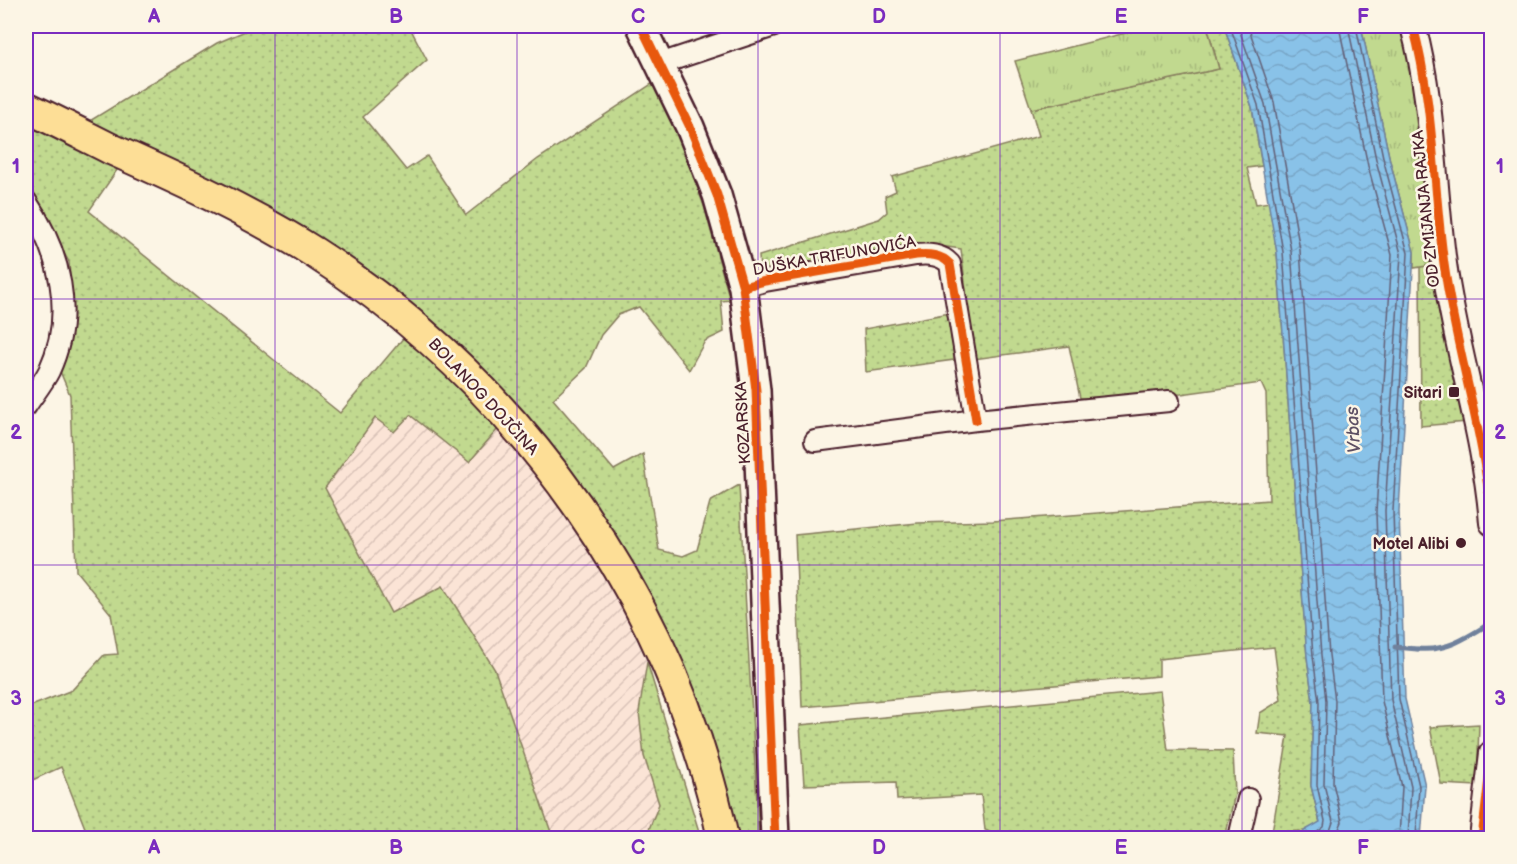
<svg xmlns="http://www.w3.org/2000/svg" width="1517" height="864" font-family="'Balsamiq Sans',sans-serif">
<defs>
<pattern id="industrial-furrows" width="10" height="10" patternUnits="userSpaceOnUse" patternTransform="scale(1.5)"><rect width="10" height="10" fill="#fbe4d6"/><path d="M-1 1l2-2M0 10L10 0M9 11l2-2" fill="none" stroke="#d9c3b8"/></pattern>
<pattern id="grass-dots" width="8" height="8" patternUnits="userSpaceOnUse" patternTransform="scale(1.5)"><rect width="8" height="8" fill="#c1d98f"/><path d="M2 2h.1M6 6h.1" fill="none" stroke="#a7ba7c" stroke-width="1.8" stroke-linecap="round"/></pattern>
<pattern id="park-tufts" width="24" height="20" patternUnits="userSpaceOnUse" patternTransform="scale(1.5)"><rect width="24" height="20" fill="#c1d98f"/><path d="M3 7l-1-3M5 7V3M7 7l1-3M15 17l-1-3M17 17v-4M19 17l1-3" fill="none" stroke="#a7ba7c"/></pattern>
<pattern id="water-waves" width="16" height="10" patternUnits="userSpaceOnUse" patternTransform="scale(1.5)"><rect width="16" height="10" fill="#89c2e8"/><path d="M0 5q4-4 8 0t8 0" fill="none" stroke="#78a6c7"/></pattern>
</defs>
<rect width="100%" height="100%" fill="#fcf5e5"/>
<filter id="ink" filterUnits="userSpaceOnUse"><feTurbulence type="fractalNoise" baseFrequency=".0167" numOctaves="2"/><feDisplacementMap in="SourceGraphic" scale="12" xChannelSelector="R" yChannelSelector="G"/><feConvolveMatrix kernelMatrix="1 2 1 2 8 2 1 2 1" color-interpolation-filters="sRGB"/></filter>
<g filter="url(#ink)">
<!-- industrial -->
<path fill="url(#industrial-furrows)" d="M410,415L469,461L498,429L561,503L601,565L647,662L639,712L644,756L659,804L647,835L627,838H553L495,670L443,586L391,613L325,488L375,417Z"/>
<!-- grass -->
<g fill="url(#grass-dots)" stroke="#867c5d" stroke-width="1.5">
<path d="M257,26H409L427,60L363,117L406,170L427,156L466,215L538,159L653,83L684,150L704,206L730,300L721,301L724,332L705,341L689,370L639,307L618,315L601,335L586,368L553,399L614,470L643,454L659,550L683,556L697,550L710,502L739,485L759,838H736L650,602L634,567L592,503L474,368L88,122L217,43Z"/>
<path d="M1207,26H1224L1252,107L1262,166L1247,168L1256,204L1270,202L1277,253L1307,657L1313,702L1311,786L1320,823L1304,831L1272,832L1288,736L1257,733L1260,713L1281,700L1274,647L1159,659V676L802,707L795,535L918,523L993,521L1269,500L1266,394L1261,383L1181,394L1080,398L1069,346L974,359L961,249L940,246L770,272L760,270L759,256L879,219L887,212L885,196L896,191L892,177L1039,136L1031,109L1219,69Z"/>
<path d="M26,123L119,167L89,211L340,413L405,336L447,373L498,429L469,462L410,415L394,432L375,418L325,488L391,613L443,586L495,670L553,838H89L61,767L26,783V708L72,690L104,655L118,654L111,614L76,571L70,395L59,369L73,322L69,262L26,186Z"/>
<path d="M1433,265L1467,422L1421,426L1420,266Z"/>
<path d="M950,313L954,360L866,372L864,329Z"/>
<path d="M647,662L701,838H627L647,834L659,804L644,756L639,712Z"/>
<path d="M1160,691L1168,750L1233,751L1235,794L1225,838H1002L985,830L981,795L897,800L896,782L804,785L800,725Z"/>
<path d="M1479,724L1477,786L1441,784L1430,727Z"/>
</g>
<!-- park -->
<g fill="url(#park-tufts)" stroke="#867c5d" stroke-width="1.5">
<path d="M1153,26H1207L1219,69L1031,109L1015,61Z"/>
<path d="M1361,26H1401L1411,59L1433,265L1414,268V252L1390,161Z"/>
</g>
<!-- water -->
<path fill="url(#water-waves)" stroke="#70819c" stroke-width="1.5" d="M1224,26H1361L1390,161L1414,252L1399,511L1405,699L1425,786L1421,838H1303L1304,831L1320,822L1311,786L1313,702L1307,657L1277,253L1252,107Z"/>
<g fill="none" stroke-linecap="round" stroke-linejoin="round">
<!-- shore -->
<g stroke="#636077" stroke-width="1.5">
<path d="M1230,26L1258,105L1283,252L1313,656L1319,702L1317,785L1325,821L1324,827L1309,838"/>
<path d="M1238,26L1265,104L1291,251L1321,655L1326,701L1324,784L1333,822L1330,831L1322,838"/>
<path d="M1248,26L1274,102L1300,250L1329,655L1335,701L1333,783L1342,822L1335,838"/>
<path d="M1339,26L1368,166L1392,255L1376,512L1382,701L1402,787L1399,838"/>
<path d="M1348,26L1377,164L1401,254L1385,511L1391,700L1411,787L1408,838"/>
<path d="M1356,26L1384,162L1408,253L1393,511L1399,699L1419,786L1416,838"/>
</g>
<!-- stream -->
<g stroke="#70819c" stroke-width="5">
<path d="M1395,647L1417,649"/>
<path d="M1418,649C1446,652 1468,637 1492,622"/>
</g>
<defs>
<g id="minor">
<path d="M660,64L774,26"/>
<path d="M26,201C60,252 76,313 49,371C43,383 33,395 26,406"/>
<path d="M743,287L765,281L916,255C928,254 941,254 950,264L976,420"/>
<path d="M815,441L976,420L1169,401"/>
<path d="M1239,838L1248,799"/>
</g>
<g id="tertiary">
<path d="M1413,26C1434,104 1433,184 1444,264C1456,352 1485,434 1492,523"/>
<path d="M1482,838L1492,753"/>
</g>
<path id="secondary" d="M641,26L690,127L717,195L743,287L756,390L775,838"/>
<path id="primary" d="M26,107C54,120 83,135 111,149C180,180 251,212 315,253C521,385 672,598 723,838"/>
</defs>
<!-- minor casing -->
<use href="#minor" stroke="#4a1f2b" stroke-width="24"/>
<!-- tertiary casing -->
<use href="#tertiary" stroke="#4a1f2b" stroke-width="28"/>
<!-- secondary casing -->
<use href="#secondary" stroke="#4a1f2b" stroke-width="32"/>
<!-- primary casing -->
<use href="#primary" stroke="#4a1f2b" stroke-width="34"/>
<!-- minor -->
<use href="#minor" stroke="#fcf5e5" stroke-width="20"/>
<!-- tertiary -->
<use href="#tertiary" stroke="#fcf5e5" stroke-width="24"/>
<!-- secondary -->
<use href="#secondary" stroke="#fcf5e5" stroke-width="27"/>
<!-- primary -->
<use href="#primary" stroke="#fdde96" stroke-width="30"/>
<defs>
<g id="cycleway">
<path d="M641,26L690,127L717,195L743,287L756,390L775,838"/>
<path d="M1413,26C1434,104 1433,184 1444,264C1456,352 1485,434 1492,523"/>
<path d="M743,287L765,281L916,255C928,254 941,254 950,264L976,420"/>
<path d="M1482,838L1492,753"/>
</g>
</defs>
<!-- cycleway casing -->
<use href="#cycleway" stroke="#fcf5e5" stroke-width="13"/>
<!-- cycleway -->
<use href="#cycleway" stroke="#e8590c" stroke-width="9"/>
</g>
</g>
<!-- grid -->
<path fill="none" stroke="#7b2cbf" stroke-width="1.5" stroke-opacity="0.55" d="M275,26V838M517,26V838M758,26V838M1000,26V838M1242,26V838M26,299H1492M26,565H1492"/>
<!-- markers -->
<g fill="#4a1f2b" stroke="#fcf5e5" stroke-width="2">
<rect x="1448" y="386" width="12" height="12" rx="3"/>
<circle cx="1461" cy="543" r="6"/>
</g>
<g text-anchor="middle" stroke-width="5" stroke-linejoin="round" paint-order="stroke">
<!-- street labels -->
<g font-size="16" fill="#4a1f2b" stroke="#fcf5e5">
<text transform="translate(1425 209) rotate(-96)" y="6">OD ZMIJANJA RAJKA</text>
<text transform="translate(834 255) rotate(-10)" y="6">DUŠKA TRIFUNOVIĆA</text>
<text transform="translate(484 396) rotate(47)" y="6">BOLANOG DOJČINA</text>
<text transform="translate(742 423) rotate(-93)" y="6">KOZARSKA</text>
</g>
<!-- poi labels -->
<g font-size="16" font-weight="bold" fill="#4a1f2b" stroke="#fcf5e5" text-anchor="end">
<text x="1442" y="398">Sitari</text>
<text x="1449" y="549">Motel Alibi</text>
</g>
<!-- water labels -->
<g font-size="18" font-style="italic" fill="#5d5064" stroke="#fcf5e5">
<text transform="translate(1353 430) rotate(-93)" y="6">Vrbas</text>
</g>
</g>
<!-- margin -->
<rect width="1517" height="864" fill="none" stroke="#fcf5e5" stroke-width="66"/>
<rect x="33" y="33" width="1451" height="798" fill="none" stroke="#7b2cbf" stroke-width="2"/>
<g font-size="20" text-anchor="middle" font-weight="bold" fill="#7b2cbf">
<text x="154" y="23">A</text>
<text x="396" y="23">B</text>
<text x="638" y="23">C</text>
<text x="879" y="23">D</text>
<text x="1121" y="23">E</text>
<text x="1363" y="23">F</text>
<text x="16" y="173">1</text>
<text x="1500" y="173">1</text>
<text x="16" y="439">2</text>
<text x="1500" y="439">2</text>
<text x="16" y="705">3</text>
<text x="1500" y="705">3</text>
<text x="154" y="854">A</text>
<text x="396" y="854">B</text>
<text x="638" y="854">C</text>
<text x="879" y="854">D</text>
<text x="1121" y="854">E</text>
<text x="1363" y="854">F</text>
</g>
</svg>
